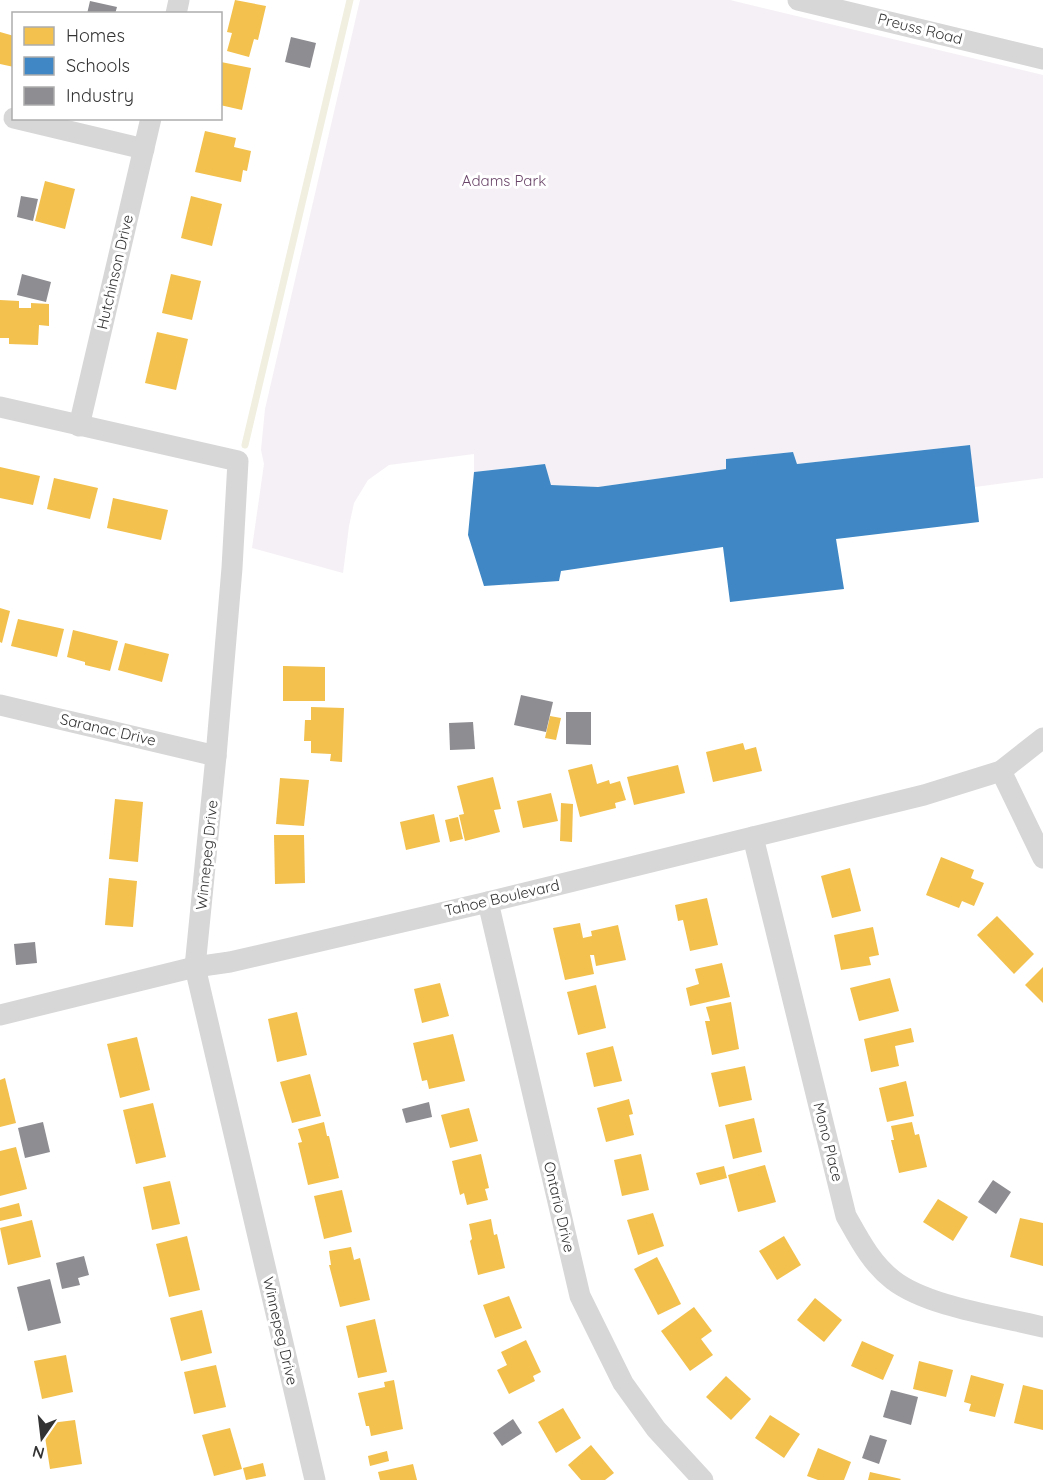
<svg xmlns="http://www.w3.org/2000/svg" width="1043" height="1480" font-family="Quicksand,sans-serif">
<rect width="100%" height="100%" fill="#fff"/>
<!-- green -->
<path fill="#f5f0f5" d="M360,0H730L1043,75V478L975,487L969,445L797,464L793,452L727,459L726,469L598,487L551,485L544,464L474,472V454L389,465L368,480L354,503L349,526L343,573L252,548L264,464L261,450L265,409Z"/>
<!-- homes -->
<g fill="#f2c14e">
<path d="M235,0L266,6L258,40L254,39L249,57L227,51L232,33L227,32Z"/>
<path d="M0,32L14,36V67L0,64Z"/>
<path d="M221,62L251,68L242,110L220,105Z"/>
<path d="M205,131L236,138L234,147L251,151L247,171L243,170L241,182L195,172Z"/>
<path d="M45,181L75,189L65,229L35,221Z"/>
<path d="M191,196L222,204L212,246L181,238Z"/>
<path d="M171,274L201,281L192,320L162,313Z"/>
<path d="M0,300L19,301V308H31V303L49,304V326L39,325L38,345L9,344V338H0Z"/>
<path d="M157,332L188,339L176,390L145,383Z"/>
<path d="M0,467L40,476L33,505L0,498Z"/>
<path d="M54,478L98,488L90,519L47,509Z"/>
<path d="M113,498L168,510L161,540L107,528Z"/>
<path d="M0,608L10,611L2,643L0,642Z"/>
<path d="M18,619L64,629L57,657L11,646Z"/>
<path d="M73,630L118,641L110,671L85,665V662L67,657Z"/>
<path d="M125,643L169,654L162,682L118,670Z"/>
<path d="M283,666L325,667V701H283Z"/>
<path d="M311,707L344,708L342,762L330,761L331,754L311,753V741H304L305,720H311Z"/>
<path d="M550,716L561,718L556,740L545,738Z"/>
<path d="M743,743L745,750L756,747L762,771L713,782L706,752Z"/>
<path d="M592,764L597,784L609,780L610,784L620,781L626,800L615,803L616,808L580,817L568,770Z"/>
<path d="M678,765L685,793L634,805L627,777Z"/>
<path d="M493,777L501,809L494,810L500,832L465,841L459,815L464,814L457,786Z"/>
<path d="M280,778L309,780L304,826L276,824Z"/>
<path d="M551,793L558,821L523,828L517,801Z"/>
<path d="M115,799L143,802L138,862L109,859Z"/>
<path d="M561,803L573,804L572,842L560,841Z"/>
<path d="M434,814L440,842L406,850L400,822Z"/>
<path d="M458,817L463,839L450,842L445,820Z"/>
<path d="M274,835H304L305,883L275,884Z"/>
<path d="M941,857L974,870L971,878L984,883L974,906L962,901L959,908L926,895Z"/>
<path d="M850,868L861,911L832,918L821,876Z"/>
<path d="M109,878L137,881L133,927L105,925Z"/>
<path d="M707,898L718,945L690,951L683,920L678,921L675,905Z"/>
<path d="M997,916L1034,954L1014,974L977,935Z"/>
<path d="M580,923L583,938L592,936L591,931L618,925L626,960L596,966L594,955H590L594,974L565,980L553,928Z"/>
<path d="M873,927L879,955L869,957L871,965L841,970L834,935Z"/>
<path d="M722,963L730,997L690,1006L686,988L699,984L695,969Z"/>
<path d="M1043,967V1003L1025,985Z"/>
<path d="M890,978L899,1011L859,1021L850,988Z"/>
<path d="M440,983L449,1016L422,1023L414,989Z"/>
<path d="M596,985L606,1028L578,1035L567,992Z"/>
<path d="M731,1002L739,1049L712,1055L705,1021H710L706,1007Z"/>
<path d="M297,1012L307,1055L277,1062L268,1019Z"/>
<path d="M911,1028L914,1042L895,1046L899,1066L871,1072L864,1039Z"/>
<path d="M453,1034L465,1081L429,1089L427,1080L422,1081L413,1043Z"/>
<path d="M137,1037L150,1090L120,1098L107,1044Z"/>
<path d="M613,1046L622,1081L594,1087L586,1053Z"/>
<path d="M745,1066L752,1100L719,1107L711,1073Z"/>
<path d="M310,1074L321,1116L292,1123L280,1082Z"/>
<path d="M5,1078L16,1123L0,1127V1080Z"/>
<path d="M906,1081L914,1116L887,1122L879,1088Z"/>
<path d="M629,1099L633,1114L629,1115L634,1135L606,1142L597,1108Z"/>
<path d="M153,1103L166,1157L136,1164L123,1110Z"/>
<path d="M469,1108L478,1141L450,1148L441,1115Z"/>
<path d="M754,1118L762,1152L733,1159L725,1125Z"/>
<path d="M324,1122L327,1136H329L339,1178L308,1185L298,1143L302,1142L298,1129Z"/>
<path d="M912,1122L915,1135L919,1134L927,1167L899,1173L891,1140H894L891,1126Z"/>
<path d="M16,1147L27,1189L0,1196V1151Z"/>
<path d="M481,1154L489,1188L485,1189L488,1200L467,1205L464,1193L460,1195L452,1161Z"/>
<path d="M641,1154L649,1190L622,1196L614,1160Z"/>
<path d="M765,1165L776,1202L738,1212L728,1175Z"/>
<path d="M724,1166L727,1178L700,1185L696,1173Z"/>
<path d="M170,1181L180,1224L152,1230L143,1187Z"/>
<path d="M342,1190L352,1232L324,1239L314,1196Z"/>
<path d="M938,1199L968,1217L953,1241L923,1222Z"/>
<path d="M19,1203L22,1216L0,1221V1208Z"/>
<path d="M653,1213L664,1246L638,1255L627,1220Z"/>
<path d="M1020,1218L1043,1223V1266L1010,1257Z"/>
<path d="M491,1219L494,1235L497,1234L505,1268L478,1275L470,1241L472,1239L469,1224Z"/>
<path d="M32,1220L41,1257L8,1265L0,1228Z"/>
<path d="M187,1236L200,1290L169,1297L156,1244Z"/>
<path d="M784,1236L801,1265L777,1280L759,1251Z"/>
<path d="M351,1247L354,1260L360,1258L370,1300L340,1307L329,1265H331L329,1251Z"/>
<path d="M657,1257L681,1304L658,1315L634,1269Z"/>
<path d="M509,1296L522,1328L495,1338L483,1305Z"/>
<path d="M815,1298L842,1320L824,1342L797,1320Z"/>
<path d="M694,1307L712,1331L701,1339L713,1355L690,1371L661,1331Z"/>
<path d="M202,1310L212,1353L181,1361L170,1318Z"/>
<path d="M375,1319L387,1372L358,1378L346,1326Z"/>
<path d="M526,1340L541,1372L533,1376L535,1381L509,1394L497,1370L507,1365L501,1352Z"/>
<path d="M862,1341L894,1355L883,1380L851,1366Z"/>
<path d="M66,1355L73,1392L42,1399L34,1361Z"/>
<path d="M919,1361L953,1370L946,1397L913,1389Z"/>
<path d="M216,1365L226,1407L194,1414L184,1372Z"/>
<path d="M971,1375L1004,1384L995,1417L969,1411L971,1404L964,1402Z"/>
<path d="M726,1376L751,1399L731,1420L706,1397Z"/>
<path d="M394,1380L403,1429L371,1436L369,1426H366L358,1393L385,1387L384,1382Z"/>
<path d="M1023,1385L1043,1390V1430L1014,1423Z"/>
<path d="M563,1408L581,1438L556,1453L538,1422Z"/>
<path d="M770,1415L800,1434L784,1458L755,1438Z"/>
<path d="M75,1420L82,1464L50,1469L43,1424Z"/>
<path d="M230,1428L242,1469L214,1476L202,1435Z"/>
<path d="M591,1445L614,1473L605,1480H581L568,1465Z"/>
<path d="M818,1448L851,1462L844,1480H818L807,1476Z"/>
<path d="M387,1451L389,1461L370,1466L368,1456Z"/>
<path d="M263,1463L266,1476L246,1480L243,1468Z"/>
<path d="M413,1464L417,1480H380L378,1472Z"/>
<path d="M870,1472L901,1479L900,1480H868Z"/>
</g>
<!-- schools -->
<path fill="#3f88c5" d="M970,445L979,522L836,539L844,589L730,602L723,547L561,571L559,581L484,586L468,535L474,472L545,464L551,485L598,487L726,469V459L793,452L797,464Z"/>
<!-- industry -->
<g fill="#8d8d92">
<path d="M90,1L117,7L115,14H87Z"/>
<path d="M291,37L316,43L310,68L285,62Z"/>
<path d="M21,196L38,199L33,221L17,217Z"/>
<path d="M22,274L51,282L46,302L17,295Z"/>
<path d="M521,695L553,702L546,732L514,725Z"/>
<path d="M566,712H591V745L566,744Z"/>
<path d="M473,722L475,749L450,750L449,723Z"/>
<path d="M35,942L37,963L16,965L14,944Z"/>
<path d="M429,1102L432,1117L406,1123L402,1109Z"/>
<path d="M43,1122L50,1152L25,1158L18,1128Z"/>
<path d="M993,1180L1011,1192L996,1214L978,1202Z"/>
<path d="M84,1256L89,1275L78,1278L80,1285L62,1289L56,1263Z"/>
<path d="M50,1279L61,1323L28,1331L17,1287Z"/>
<path d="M891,1390L918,1397L911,1425L883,1417Z"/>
<path d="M513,1419L522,1433L502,1446L493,1433Z"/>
<path d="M870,1435L887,1440L879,1464L862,1458Z"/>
</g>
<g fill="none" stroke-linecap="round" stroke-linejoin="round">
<!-- stream -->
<path stroke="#f0efe0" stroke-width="7" d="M245,445L350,0"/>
<!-- minor -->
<g stroke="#d7d7d7" stroke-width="21">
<path d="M798,0L1043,59"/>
<path d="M176,14L179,0"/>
<path d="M14,118L144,149"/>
<path d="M0,407L238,461L232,568L216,756L195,967L315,1480"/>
<path d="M79,426L151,118"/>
<path d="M0,705L216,756"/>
<path d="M1001,771L1043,858"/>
<path d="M753,837L846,1216C859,1239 871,1263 893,1280C928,1307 999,1316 1043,1327"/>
<path d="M488,902L580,1296L623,1383L656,1429L703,1480"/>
<path d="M0,1015L195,967L230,962L488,902L924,795L1001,771L1043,738"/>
</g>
</g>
<g text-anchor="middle" stroke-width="6" stroke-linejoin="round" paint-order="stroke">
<!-- street labels -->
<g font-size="15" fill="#333" stroke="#fff">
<text transform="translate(920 29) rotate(14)" y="5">Preuss Road</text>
<text transform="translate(115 272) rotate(-77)" y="5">Hutchinson Drive</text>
<text transform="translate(108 730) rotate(13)" y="5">Saranac Drive</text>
<text transform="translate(207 855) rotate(-84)" y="5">Winnepeg Drive</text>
<text transform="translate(502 898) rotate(-13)" y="5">Tahoe Boulevard</text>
<text transform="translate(828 1142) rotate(76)" y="5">Mono Place</text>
<text transform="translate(559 1207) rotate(77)" y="5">Ontario Drive</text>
<text transform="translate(280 1331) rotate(77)" y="5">Winnepeg Drive</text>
</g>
<!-- park labels -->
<g font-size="15" fill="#6a4569" stroke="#fff">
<text x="504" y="186">Adams Park</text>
</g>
</g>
<!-- legend -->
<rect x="12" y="12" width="210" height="108" fill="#ffffff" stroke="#adadad" stroke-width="1.5"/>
<rect x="24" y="27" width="30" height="18" fill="#f2c14e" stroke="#adadad" stroke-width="1.5"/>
<text x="66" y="42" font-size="18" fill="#333333">Homes</text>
<rect x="24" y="57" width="30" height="18" fill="#3f88c5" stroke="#adadad" stroke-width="1.5"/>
<text x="66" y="72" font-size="18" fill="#333333">Schools</text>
<rect x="24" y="87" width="30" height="18" fill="#8d8d92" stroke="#adadad" stroke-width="1.5"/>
<text x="66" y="102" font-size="18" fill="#333333">Industry</text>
<!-- north arrow -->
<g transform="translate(42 1438) rotate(194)" stroke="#ffffff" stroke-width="4.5" paint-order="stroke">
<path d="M0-4.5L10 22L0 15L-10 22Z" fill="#333333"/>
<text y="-9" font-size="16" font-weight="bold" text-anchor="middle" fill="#333333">N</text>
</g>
</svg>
